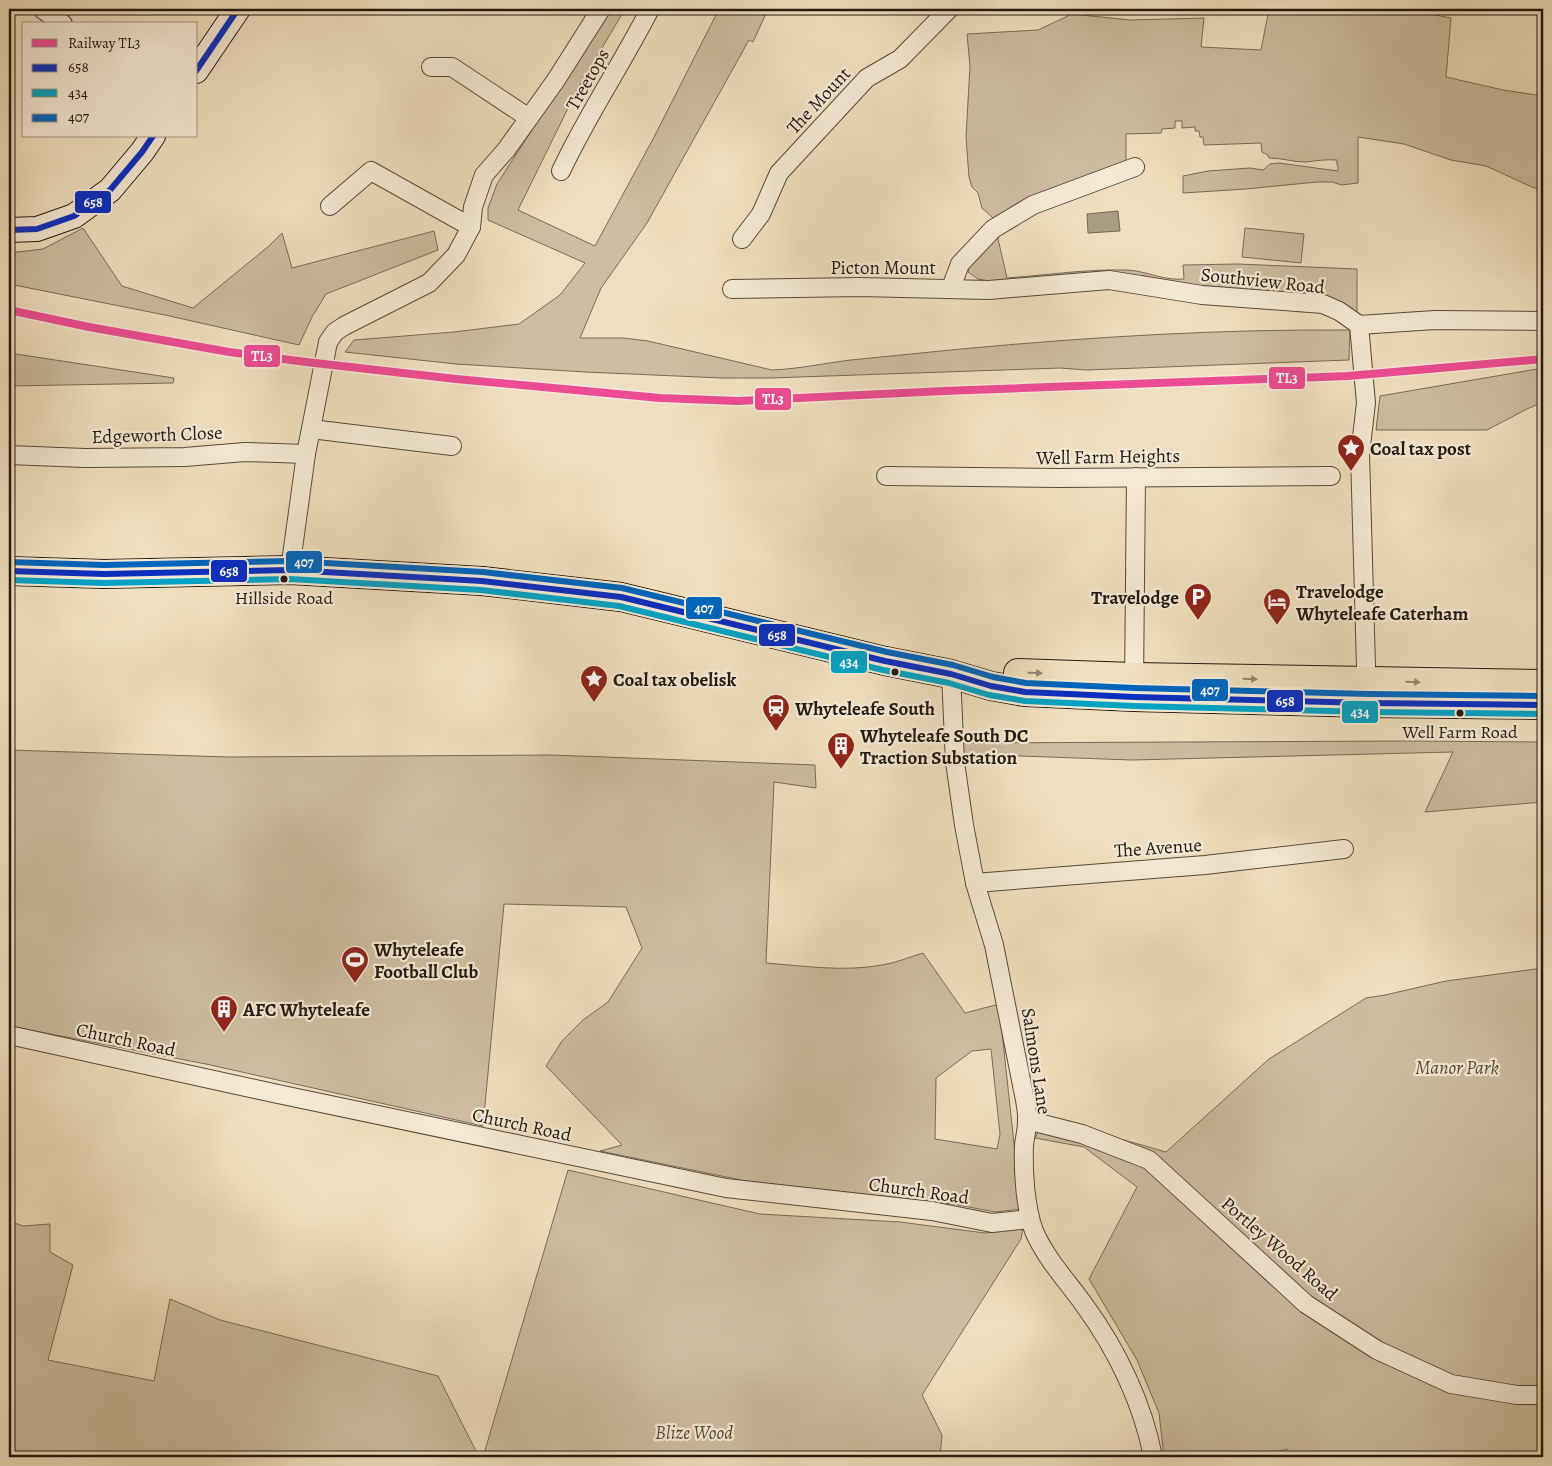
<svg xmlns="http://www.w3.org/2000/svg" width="1552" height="1466" font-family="Alegreya,serif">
<rect width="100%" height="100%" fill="#f0dfbe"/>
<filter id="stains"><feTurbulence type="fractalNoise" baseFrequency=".004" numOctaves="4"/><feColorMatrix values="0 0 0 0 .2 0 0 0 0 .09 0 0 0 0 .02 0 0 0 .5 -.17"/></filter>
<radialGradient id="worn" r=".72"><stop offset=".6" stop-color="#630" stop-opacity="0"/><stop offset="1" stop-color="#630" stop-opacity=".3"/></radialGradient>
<!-- green -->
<g fill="#cdbda0" stroke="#786b58" fill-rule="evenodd">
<path d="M610,9H625L576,92L518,210L595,246L654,137L719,9H768L753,42L749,40L647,223L601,288L580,338H623L648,341L772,370C799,369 825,363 851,360C888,356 924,353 961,349C1090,337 1220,329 1350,330L1349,360L1086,370L1060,368L770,378H722L585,372L456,364L345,352L354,340L454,332L519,324L560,295L585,263L488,220V208L497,184Z"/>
<path d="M1269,9H1403L1451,18L1446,77L1503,90L1543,96V191L1532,187L1486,166L1451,160L1404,144L1358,137V183L1342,185L1332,182H1317L1246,189L1183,193V176L1208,171L1250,168L1263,170L1270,164L1279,163L1338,171V165H1337V160C1326,159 1315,161 1305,162C1293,162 1282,158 1269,158L1268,155L1262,152L1261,143L1204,145L1203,137H1200L1199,131H1195V127L1182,128V121H1175V128L1162,129L1161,133L1126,134V161L1123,165L1056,187L998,218H993L982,208L978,193L972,187L969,177L966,137L970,66L967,34L1038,30L1072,14L1130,20L1204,18L1201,47L1261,50Z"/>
<path d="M83,228L122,286L193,308L269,246L282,233L292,268L434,231L438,250L326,294L312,317L299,345L165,315L9,284V253L43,249Z"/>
<path d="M1245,228L1304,234L1301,263L1242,257Z"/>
<path d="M1000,235L998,239L1007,278C1047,275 1087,269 1127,270C1146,271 1165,281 1184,279L1183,265L1238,264L1357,269V315L1344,303L1318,296L1196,285L1145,276L1124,274L993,282L978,279L968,272L970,263Z"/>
<path d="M9,353L174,378L173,383L9,386Z"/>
<path d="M1543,368V402L1527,409L1487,430H1376L1380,396Z"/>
<path d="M1407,741L1543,742V802L1425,812L1453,752L1132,760L964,754L960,743Z"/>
<path d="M9,750L229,757L552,755L815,765L816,788L774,782L766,963C804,966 844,972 882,965C896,963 909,957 923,953L965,1013L999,1004L1021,1209L995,1212L953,1204L746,1181L600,1151L622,1145L546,1066L562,1041L583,1020L608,1002L642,948L626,907L504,904L483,1126L206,1064L9,1026ZM991,1049L1000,1134L997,1149L935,1139L936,1078L972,1051Z"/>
<path d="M1543,968V1457H1288L1287,1449L1259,1457H1164L1159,1413L1137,1360L1089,1279L1137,1187L1084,1147L1035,1138L1038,1132L1075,1126L1166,1152L1269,1059L1366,998L1385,995L1446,981Z"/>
<path d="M568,1170L760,1214L900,1222L985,1233L1023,1228L1021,1239L922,1395L942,1435L940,1457H483Z"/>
<path d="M9,1221L23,1226L50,1224V1252L73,1265L48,1360L154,1381L170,1299L220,1320L438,1376L479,1457H9Z"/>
</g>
<!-- water -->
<path fill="#aa9c83" stroke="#746855" d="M1118,211L1120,231L1088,233L1087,214Z"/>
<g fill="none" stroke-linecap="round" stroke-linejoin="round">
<defs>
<g id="street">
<path d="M42,9L63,24"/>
<path d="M431,67H452L529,118"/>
<path d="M561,171C587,115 622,64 650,9"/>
<path d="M330,206L371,171L471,227"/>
<path d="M742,239L761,214L779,173L867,78L900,59L949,9"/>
<path d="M951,288L960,264L993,229L1033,205L1135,167"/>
<path d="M732,289L860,287L989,290L1109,280L1202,295L1323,304L1339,311L1359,325L1435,320L1543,321"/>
<path d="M1359,325L1366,403L1360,454L1366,667L1369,690"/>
<path d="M311,429L452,446"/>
<path d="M9,455L85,458L185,457L245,452L306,454"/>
<path d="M886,476L1058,478L1331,476"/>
<path d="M290,570L306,454L328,342L335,332L344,326L429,283L456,255L471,227L473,207L484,175L506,150L556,80L601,9"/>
<path d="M951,674L955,762L964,825L975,883L994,945L1025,1100C1026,1107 1028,1115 1027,1122C1027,1130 1025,1137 1024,1145C1023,1170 1025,1207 1034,1231C1046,1259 1068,1282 1085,1306C1117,1350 1143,1404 1153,1457"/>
<path d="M1134,686L1136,477"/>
<path d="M975,883L1205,865L1344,849"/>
<path d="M9,1035L278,1094L726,1188L932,1211L992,1223L1030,1219"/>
<path d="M1027,1120L1082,1134L1149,1160L1306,1304L1377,1350L1451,1384L1517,1395H1543"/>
</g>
<g id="secondary">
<path d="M196,71L238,9"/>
<path d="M9,230L37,229L74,216L110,190L142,152L153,136"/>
</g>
<g id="highway">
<path d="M9,571L104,574L290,570L482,581L621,597L885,661L951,674L991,686L1025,692L1134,697L1369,703L1543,705"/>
<path d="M1018,673L1134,677L1543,684"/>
</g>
</defs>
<!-- street casing -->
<use href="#street" stroke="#564a3c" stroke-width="20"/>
<!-- secondary casing -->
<use href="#secondary" stroke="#221910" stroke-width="26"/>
<!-- highway casing -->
<use href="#highway" stroke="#221910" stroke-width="30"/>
<!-- street -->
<use href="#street" stroke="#f5ead5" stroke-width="18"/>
<!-- secondary -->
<use href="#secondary" stroke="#f5ead5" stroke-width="24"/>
<!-- highway -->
<use href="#highway" stroke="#f0dfbe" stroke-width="28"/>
<defs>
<g id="bus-1">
<path d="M196,71L238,9"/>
<path d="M9,230L37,229L74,216L110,190L142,152L153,136"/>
<path d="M9,571L104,574L290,570L482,581L621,597L885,661L951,674L991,686L1025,692L1134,697L1369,703L1543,705"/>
</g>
<path id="bus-2" d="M9,580L104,583L290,579L481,590L619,606L883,670L949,683L989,695L1025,701L1134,706L1369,712L1543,714"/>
<path id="bus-3" d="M9,562L104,565L291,561L483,572L622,588L887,652L953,665L993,677L1026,683L1134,688L1369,694L1543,696"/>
</defs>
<!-- bus-1 casing -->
<use href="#bus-1" stroke="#f5ead5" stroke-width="10"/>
<!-- bus-2 casing -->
<use href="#bus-2" stroke="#f5ead5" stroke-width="10"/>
<!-- bus-3 casing -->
<use href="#bus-3" stroke="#f5ead5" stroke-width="10"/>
<!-- bus-1 -->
<use href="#bus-1" stroke="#0a2ebe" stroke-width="6"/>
<!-- bus-2 -->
<use href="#bus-2" stroke="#02a2c4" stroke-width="6"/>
<!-- bus-3 -->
<use href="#bus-3" stroke="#0065bd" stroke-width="6"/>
<defs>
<path id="rail-1" d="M9,310L89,327L229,352L306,362L456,379L660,398L738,401L944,391L1348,376L1543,359"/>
</defs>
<!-- rail-1 casing -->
<use href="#rail-1" stroke="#f5ead5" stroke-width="11"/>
<!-- rail-1 -->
<use href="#rail-1" stroke="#ee4b95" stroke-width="8"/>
</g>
<!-- one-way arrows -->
<defs><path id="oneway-solid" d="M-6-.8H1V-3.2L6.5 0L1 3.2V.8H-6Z" transform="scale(1.25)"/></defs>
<g fill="#938670">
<use href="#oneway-solid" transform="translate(1035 673) rotate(2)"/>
<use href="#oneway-solid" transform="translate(1250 679) rotate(1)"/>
<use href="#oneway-solid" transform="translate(1413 682) rotate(1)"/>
</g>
<!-- icons -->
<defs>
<symbol id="sight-pin" viewBox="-11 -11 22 30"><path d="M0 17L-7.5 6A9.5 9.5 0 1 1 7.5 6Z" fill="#8f2418" stroke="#f5ead5"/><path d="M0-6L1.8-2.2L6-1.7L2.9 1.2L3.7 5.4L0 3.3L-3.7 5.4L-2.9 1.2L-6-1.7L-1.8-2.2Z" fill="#fff"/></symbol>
<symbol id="parking-pin" viewBox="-11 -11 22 30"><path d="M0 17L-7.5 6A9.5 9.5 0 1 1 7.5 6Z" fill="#8f2418" stroke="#f5ead5"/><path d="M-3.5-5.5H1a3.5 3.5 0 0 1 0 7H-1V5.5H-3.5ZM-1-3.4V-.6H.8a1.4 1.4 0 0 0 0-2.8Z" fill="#fff"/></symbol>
<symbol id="hotel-pin" viewBox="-11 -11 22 30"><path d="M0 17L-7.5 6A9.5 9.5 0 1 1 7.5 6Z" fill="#8f2418" stroke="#f5ead5"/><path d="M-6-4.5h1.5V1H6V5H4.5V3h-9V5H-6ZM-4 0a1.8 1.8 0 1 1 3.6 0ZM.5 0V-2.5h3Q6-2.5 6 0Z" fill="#fff"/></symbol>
<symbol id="station-pin" viewBox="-11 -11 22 30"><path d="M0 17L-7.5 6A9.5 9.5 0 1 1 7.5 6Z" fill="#8f2418" stroke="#f5ead5"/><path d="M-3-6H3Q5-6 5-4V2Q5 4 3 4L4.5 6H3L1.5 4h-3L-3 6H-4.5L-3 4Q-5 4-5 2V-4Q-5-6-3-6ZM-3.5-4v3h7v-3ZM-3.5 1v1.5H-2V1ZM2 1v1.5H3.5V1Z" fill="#fff"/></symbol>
<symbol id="building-pin" viewBox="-11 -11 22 30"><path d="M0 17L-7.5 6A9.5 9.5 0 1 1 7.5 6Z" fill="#8f2418" stroke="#f5ead5"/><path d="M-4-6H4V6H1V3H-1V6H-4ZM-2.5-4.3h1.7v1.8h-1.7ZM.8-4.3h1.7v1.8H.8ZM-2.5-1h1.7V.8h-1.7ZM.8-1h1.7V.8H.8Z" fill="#fff"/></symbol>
<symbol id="stadium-pin" viewBox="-11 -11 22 30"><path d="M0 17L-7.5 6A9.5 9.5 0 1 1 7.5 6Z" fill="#8f2418" stroke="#f5ead5"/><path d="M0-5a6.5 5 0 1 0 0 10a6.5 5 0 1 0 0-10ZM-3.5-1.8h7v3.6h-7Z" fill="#fff"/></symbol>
</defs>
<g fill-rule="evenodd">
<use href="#sight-pin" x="1335" y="432" width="32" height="43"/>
<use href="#parking-pin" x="1182" y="581" width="32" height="43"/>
<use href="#hotel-pin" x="1261" y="586" width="32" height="43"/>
<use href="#sight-pin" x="578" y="663" width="32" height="43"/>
<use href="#station-pin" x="760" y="692" width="32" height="43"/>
<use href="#building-pin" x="825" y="730" width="32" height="43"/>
<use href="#stadium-pin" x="339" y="944" width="32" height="43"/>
<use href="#building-pin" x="208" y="993" width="32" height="43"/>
</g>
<!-- markers -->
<g fill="#221910" stroke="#f5ead5" stroke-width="2">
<circle cx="284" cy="579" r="4.5"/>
<circle cx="895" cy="672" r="4.5"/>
<circle cx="1460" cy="713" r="4.5"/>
</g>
<g text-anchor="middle" stroke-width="4.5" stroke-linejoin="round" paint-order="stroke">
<!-- bus labels -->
<g font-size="18" fill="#221910" stroke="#f5ead5">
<text x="284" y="604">Hillside Road</text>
<text x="1460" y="738">Well Farm Road</text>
</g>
<!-- street labels -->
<g font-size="19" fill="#221910" stroke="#f5ead5">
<text transform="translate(587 79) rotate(-60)" y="7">Treetops</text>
<text transform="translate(818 100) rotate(-47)" y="7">The Mount</text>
<text x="883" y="274">Picton Mount</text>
<text transform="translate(1263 280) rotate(6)" y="7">Southview Road</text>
<text transform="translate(157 434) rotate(-2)" y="7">Edgeworth Close</text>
<text transform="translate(1108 456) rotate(-1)" y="7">Well Farm Heights</text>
<text transform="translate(1158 847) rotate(-4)" y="7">The Avenue</text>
<text transform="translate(126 1039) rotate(12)" y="7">Church Road</text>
<text transform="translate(1037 1061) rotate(81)" y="7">Salmons Lane</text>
<text transform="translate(522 1124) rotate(12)" y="7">Church Road</text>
<text transform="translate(919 1190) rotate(8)" y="7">Church Road</text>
<text transform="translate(1280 1248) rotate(41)" y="7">Portley Wood Road</text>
</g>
<!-- poi labels -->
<g font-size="19" font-weight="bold" fill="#221910" stroke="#f5ead5" text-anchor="start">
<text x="1370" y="455">Coal tax post</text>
<text x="1296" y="598">Travelodge<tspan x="1296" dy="22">Whyteleafe Caterham</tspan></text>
<text x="1179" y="604" text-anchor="end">Travelodge</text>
<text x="613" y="686">Coal tax obelisk</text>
<text x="795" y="715">Whyteleafe South</text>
<text x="860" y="742">Whyteleafe South DC<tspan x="860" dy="22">Traction Substation</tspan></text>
<text x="374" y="956">Whyteleafe<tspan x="374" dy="22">Football Club</tspan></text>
<text x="243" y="1016">AFC Whyteleafe</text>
</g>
<!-- park labels -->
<g font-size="19" font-style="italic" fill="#554a3b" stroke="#f5ead5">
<text x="1457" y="1074">Manor Park</text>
<text x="694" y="1439">Blize Wood</text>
</g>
</g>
<g stroke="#f5ead5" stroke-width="2">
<rect x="74" y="190" width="38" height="24" rx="5" fill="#0a2ebe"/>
<rect x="243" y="344" width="38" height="24" rx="5" fill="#ee4b95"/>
<rect x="1268" y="366" width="38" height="24" rx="5" fill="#ee4b95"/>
<rect x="754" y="387" width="38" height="24" rx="5" fill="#ee4b95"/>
<rect x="285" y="550" width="38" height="24" rx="5" fill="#0065bd"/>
<rect x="210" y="559" width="38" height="24" rx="5" fill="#0a2ebe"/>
<rect x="685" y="596" width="38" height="24" rx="5" fill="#0065bd"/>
<rect x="758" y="623" width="38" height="24" rx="5" fill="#0a2ebe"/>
<rect x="830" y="650" width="38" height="24" rx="5" fill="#02a2c4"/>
<rect x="1191" y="678" width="38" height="24" rx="5" fill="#0065bd"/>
<rect x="1266" y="689" width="38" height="24" rx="5" fill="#0a2ebe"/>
<rect x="1341" y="700" width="38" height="24" rx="5" fill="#02a2c4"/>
</g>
<g font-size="14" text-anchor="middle" font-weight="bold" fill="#fff">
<text x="93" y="207">658</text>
<text x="262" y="361">TL3</text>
<text x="1287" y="383">TL3</text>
<text x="773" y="404">TL3</text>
<text x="304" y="567">407</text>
<text x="229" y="576">658</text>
<text x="704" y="613">407</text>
<text x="777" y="640">658</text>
<text x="849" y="667">434</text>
<text x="1210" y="695">407</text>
<text x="1285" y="706">658</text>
<text x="1360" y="717">434</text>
</g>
<!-- margin -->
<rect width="1552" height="1466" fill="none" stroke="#f0dfbe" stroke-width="30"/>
<rect x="10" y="10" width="1532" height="1446" fill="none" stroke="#221910" stroke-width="2.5"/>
<rect x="15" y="15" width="1522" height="1436" fill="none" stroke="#221910"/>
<!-- legend -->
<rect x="22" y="22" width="175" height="115" fill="#f5ead5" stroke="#a19686"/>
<rect x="32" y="39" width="25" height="8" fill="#ee4b95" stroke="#a19686"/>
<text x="68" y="48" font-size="15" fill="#221910">Railway TL3</text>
<rect x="32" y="64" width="25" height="8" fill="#0a2ebe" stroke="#a19686"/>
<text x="68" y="72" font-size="15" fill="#221910">658</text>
<rect x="32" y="89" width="25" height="8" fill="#02a2c4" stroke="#a19686"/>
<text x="68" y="98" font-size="15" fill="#221910">434</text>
<rect x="32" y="114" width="25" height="8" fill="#0065bd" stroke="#a19686"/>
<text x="68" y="122" font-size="15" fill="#221910">407</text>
<rect width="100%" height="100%" filter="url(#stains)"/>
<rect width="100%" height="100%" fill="url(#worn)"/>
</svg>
